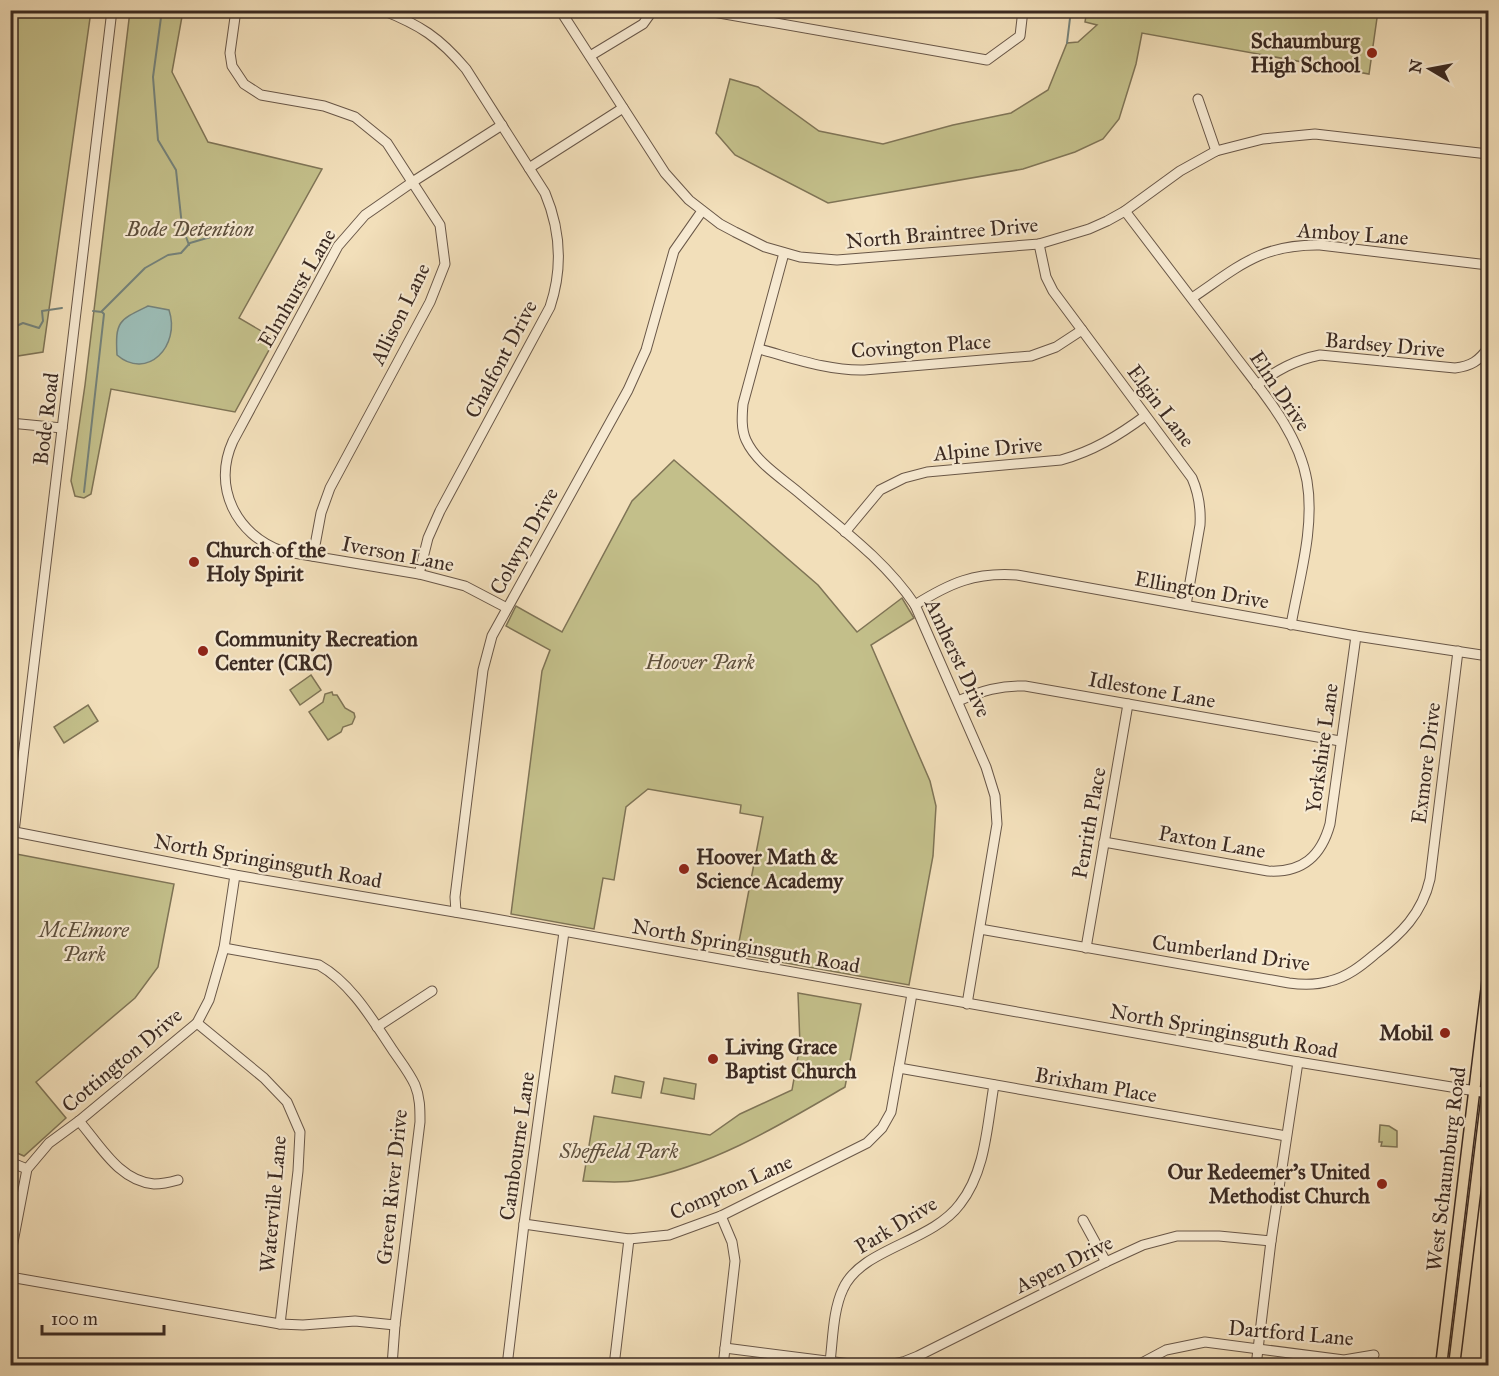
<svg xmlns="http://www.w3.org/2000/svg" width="1499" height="1376" font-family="'IM FELL Great Primer',serif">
<rect width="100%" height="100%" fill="#f2dfba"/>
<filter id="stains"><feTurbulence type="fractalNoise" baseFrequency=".00333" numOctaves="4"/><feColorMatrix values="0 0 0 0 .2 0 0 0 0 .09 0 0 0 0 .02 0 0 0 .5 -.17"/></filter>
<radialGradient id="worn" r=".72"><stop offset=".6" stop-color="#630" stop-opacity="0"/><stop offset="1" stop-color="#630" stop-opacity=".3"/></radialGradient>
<!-- green -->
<g fill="#c3bf8a" stroke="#7f7456" stroke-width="1.5">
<path d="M57,10L91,11L43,352L11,357V14H38Z"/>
<path d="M1087,10L1378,11L1369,74L1142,33L1136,64L1119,119L1103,139L1075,152L1023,169L828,203L735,155L716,133L730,79L758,87L819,131L883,144L953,125L1011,113L1048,90L1067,43L1078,42L1097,25L1085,22Z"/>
<path d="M130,11H183L172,72L208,142L322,169L239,318L275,339L235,412L111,389L91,494L84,498L75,496L71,481L85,385Z"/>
<path d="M674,460L818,585L857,632L902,598L914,618L871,645L930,781L936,806L933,856L909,985L741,955L738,947L763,817L740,813L741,805L648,789L626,807L614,880L603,878L594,929L511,914L542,671L550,650L506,626L516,606L562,632L632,501Z"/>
<path d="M311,675L321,690L300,705L290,690Z"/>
<path d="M332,692L333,695H337L345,708L354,713L355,717L352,724L343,727L341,732L328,740L309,712L323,702L325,694Z"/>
<path d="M88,705L98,721L64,743L54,727Z"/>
<path d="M11,853L174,884L158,967L135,998L36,1082L66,1118L24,1156L10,1150Z"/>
<path d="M798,993L861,1004L845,1087C780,1125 713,1166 638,1180C621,1184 600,1181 583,1181L594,1116L710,1135L740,1114L792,1090L800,1045Z"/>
<path d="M615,1076L644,1082L641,1098L612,1093Z"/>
<path d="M664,1078L696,1084L694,1099L661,1093Z"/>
<path d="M1380,1125L1389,1126L1397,1131V1147L1381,1146L1382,1142H1379Z"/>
</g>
<!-- water -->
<path fill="#9cbcb5" stroke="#75827a" stroke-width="1.5" d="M148,306L169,310C181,346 147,381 117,355C115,321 119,320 148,306Z"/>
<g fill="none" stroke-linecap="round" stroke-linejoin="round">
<!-- stream -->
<g stroke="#75827a" stroke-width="2">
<path d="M162,10L153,77L158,140L176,170L182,226L189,245"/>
<path d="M1067,43L1071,10"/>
<path d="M102,311L145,268L168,255L181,253L190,243L248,226"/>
<path d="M10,329L23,323L39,328L43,321L42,311L62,308"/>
<path d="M84,492L104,314L102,312L93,311"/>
</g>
<defs>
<g id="minor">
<path d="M236,10L230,53L232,66L244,84L261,95L324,106L355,117L387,143L440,225L445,264L430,302L330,488L321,513L313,556"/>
<path d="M382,10C420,25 439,37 466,69L545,193C561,231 563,268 550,307L440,511L428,538L419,574"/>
<path d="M560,10L665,173L689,200L720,224L735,232L765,247L800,257L837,260L1039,244L1089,229L1107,221L1125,211L1180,171L1216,151L1263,139L1315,134L1488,154"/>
<path d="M702,10L987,60L1020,36L1023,10"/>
<path d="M590,56L643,24L653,10"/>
<path d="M1198,99L1216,151"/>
<path d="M502,125L414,181L365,215L338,246L233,441C212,487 236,535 282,551L419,574L465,586L507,608"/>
<path d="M529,168L623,108"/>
<path d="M1125,211C1159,255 1193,300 1227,345C1257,386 1298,429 1307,481C1315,528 1299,579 1291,625"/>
<path d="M1039,244L1046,277L1053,291L1192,478C1199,494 1201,508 1200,525L1186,605"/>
<path d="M784,253L743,404C742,416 741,429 746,440C756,462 780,477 798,492C839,527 885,560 915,605L986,767L995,796L997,824L967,1004"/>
<path d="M1192,298C1238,267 1261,244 1320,245L1488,265"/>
<path d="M759,349C793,358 828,371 864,370L1031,356L1056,347L1082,330"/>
<path d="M1257,385C1277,370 1295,360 1320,355L1455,368C1471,366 1479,361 1488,348"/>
<path d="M10,423L62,428"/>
<path d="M845,532L880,490L904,478L927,472L1061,460C1093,451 1118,436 1145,416"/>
<path d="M915,605C950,583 975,572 1017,575L1356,636L1488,656"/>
<path d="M958,701C981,691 1001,685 1025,686L1340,741"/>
<path d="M10,831L235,875L484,917L1298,1062L1488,1093"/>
<path d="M14,832L112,10"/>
<path d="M1104,842L1268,871C1302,873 1321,857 1330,824L1356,636"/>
<path d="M456,912L455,897L483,670L492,636L628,390L646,350L674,251L702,211"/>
<path d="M980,929L1289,983C1303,985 1317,985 1330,981C1347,977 1361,966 1374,955C1401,934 1422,914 1430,879L1458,651"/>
<path d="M224,948L319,965C351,983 372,1019 392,1049C400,1061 409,1072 415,1085C420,1097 420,1109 420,1122L395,1325L392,1366"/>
<path d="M1086,948L1128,704"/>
<path d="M197,1023L264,1078L287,1102L300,1132L298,1171L280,1324"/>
<path d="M377,1027L432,991"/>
<path d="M899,1068L1286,1136"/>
<path d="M79,1121C100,1145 119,1181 154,1184C162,1184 171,1182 178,1180"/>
<path d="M10,1162L27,1169"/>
<path d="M721,1216L732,1242L735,1261L723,1366"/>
<path d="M1083,1220L1106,1262"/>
<path d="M524,1224L629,1239L669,1235L721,1216L867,1143L882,1128L891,1112L912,994"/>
<path d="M10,1258L27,1169L49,1143L79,1121L197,1023L209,1000L224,948L235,875"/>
<path d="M10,1277L280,1324L303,1325L355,1321L395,1325"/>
<path d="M725,1348L866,1366"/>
<path d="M830,1362C833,1338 833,1310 843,1289C861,1248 931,1243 960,1204C986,1171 987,1125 994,1085"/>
<path d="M507,1366L524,1224L564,932"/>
<path d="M614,1366L629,1239"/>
<path d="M884,1366L903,1362L918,1356L1106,1262L1143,1245L1177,1236H1219L1271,1241"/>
<path d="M1136,1366L1166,1350L1205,1342L1344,1360L1374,1355"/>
<path d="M1256,1366L1271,1241L1298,1062"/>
</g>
<g id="major">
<path d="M1441,1366L1488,977"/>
<path d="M1454,1366L1488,1086"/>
</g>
</defs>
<!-- minor casing -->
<use href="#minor" stroke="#695748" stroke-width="11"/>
<!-- major casing -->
<use href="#major" stroke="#3b2a22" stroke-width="13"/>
<!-- minor -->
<use href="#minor" stroke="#f7ead2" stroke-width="9"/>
<!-- major -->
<use href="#major" stroke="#f2dfba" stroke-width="10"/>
</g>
<!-- markers -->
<g fill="#8f2418" stroke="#f7ead2" stroke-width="2">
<circle cx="1372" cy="53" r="6"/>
<circle cx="194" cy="562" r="6"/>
<circle cx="203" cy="651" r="6"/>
<circle cx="684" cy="869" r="6"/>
<circle cx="1445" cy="1033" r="6"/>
<circle cx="713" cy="1059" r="6"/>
<circle cx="1382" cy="1184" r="6"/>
</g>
<g text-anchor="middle" stroke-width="4.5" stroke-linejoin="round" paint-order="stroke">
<!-- poi labels -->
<g font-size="21" font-weight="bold" fill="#3b2a22" stroke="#f7ead2" text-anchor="start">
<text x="1360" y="48" text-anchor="end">Schaumburg<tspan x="1360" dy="24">High School</tspan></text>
<text x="206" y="557">Church of the<tspan x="206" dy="24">Holy Spirit</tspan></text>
<text x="215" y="646">Community Recreation<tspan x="215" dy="24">Center (CRC)</tspan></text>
<text x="696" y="864">Hoover Math &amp;<tspan x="696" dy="24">Science Academy</tspan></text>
<text x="1433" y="1040" text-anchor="end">Mobil</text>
<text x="725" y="1054">Living Grace<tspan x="725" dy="24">Baptist Church</tspan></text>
<text x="1370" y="1179" text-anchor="end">Our Redeemer's United<tspan x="1370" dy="24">Methodist Church</tspan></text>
</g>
<!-- park labels -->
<g font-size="21" font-style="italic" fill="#5d4f3c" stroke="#f7ead2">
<text x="190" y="236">Bode Detention</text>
<text x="700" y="669">Hoover Park</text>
<text x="84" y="937">McElmore<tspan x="84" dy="24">Park</tspan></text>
<text x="619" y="1158">Sheffield Park</text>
</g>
<!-- street labels -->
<g font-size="21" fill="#3b2a22" stroke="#f7ead2">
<text transform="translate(942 233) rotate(-5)" y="7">North Braintree Drive</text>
<text transform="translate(1353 234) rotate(4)" y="7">Amboy Lane</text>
<text transform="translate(297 288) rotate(-60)" y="7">Elmhurst Lane</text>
<text transform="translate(400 314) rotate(-64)" y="7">Allison Lane</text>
<text transform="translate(1385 345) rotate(5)" y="7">Bardsey Drive</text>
<text transform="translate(921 346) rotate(-4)" y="7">Covington Place</text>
<text transform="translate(501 359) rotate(-62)" y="7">Chalfont Drive</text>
<text transform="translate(1280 391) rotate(56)" y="7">Elm Drive</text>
<text transform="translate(1161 406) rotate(53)" y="7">Elgin Lane</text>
<text transform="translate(46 419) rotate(-83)" y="7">Bode Road</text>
<text transform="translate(988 449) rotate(-5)" y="7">Alpine Drive</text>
<text transform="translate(524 541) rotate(-61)" y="7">Colwyn Drive</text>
<text transform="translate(398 554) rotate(11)" y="7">Iverson Lane</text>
<text transform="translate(1202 590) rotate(10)" y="7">Ellington Drive</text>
<text transform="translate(958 658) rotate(65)" y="7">Amherst Drive</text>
<text transform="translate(1152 690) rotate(10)" y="7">Idlestone Lane</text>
<text transform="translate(1322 748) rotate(-82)" y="7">Yorkshire Lane</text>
<text transform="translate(1426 763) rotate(-83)" y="7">Exmore Drive</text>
<text transform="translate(1089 823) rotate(-80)" y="7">Penrith Place</text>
<text transform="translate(1212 842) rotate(10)" y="7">Paxton Lane</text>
<text transform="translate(268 861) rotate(10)" y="7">North Springinsguth Road</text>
<text transform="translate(746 946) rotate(10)" y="7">North Springinsguth Road</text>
<text transform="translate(1231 953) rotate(8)" y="7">Cumberland Drive</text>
<text transform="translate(1224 1031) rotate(10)" y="7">North Springinsguth Road</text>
<text transform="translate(122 1060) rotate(-40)" y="7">Cottington Drive</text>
<text transform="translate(1096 1085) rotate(10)" y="7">Brixham Place</text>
<text transform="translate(517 1146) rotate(-82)" y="7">Cambourne Lane</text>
<text transform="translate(1446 1169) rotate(-83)" y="7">West Schaumburg Road</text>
<text transform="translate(392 1187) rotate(-84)" y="7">Green River Drive</text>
<text transform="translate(731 1187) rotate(-24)" y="7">Compton Lane</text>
<text transform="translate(273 1204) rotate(-85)" y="7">Waterville Lane</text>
<text transform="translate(896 1225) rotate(-31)" y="7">Park Drive</text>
<text transform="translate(1064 1264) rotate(-26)" y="7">Aspen Drive</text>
<text transform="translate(1291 1333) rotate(5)" y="7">Dartford Lane</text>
</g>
</g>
<!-- margin -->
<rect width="1499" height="1376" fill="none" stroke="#f2dfba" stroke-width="36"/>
<rect x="12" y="12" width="1475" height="1352" fill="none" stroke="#3b2a22" stroke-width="3"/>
<rect x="18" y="18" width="1463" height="1340" fill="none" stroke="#3b2a22" stroke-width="1.5"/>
<!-- north arrow -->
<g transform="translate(1430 69) rotate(280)" stroke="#f7ead2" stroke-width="4.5" paint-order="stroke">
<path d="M0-4.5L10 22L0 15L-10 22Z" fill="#3b2a22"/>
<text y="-9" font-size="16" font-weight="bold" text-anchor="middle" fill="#3b2a22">N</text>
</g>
<!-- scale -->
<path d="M42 1325v9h122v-9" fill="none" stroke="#3b2a22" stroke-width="3"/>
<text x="51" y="1325" font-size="18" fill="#3b2a22" stroke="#f7ead2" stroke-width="4.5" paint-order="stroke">100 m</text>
<rect width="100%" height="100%" filter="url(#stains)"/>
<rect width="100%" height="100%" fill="url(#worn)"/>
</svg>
